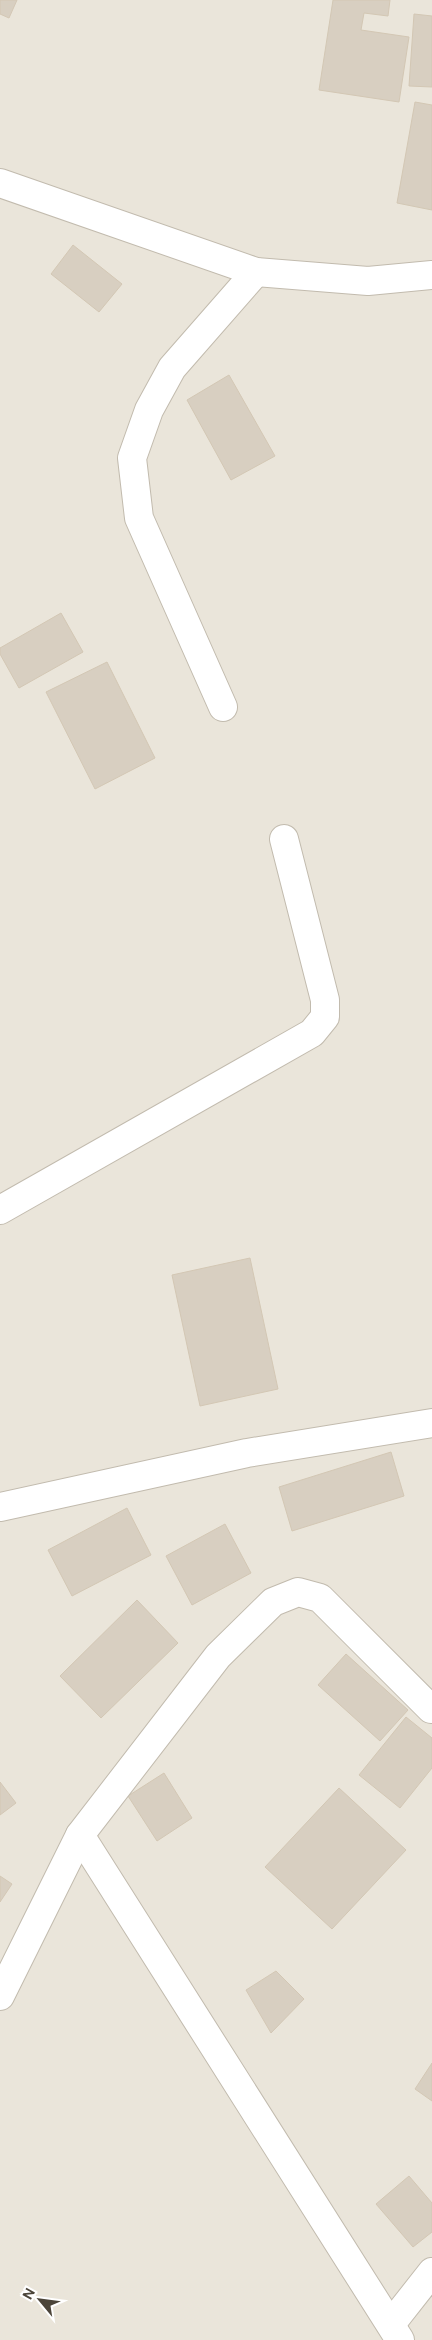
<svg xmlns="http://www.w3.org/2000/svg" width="432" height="2340" font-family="'DM Sans',sans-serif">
<rect width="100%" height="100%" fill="#f6f3ec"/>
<!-- residential -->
<rect fill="#eae5da" x="0" y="0" width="432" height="2340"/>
<!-- building -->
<g fill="#d8cfc1" stroke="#d3c7b4">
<path d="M0,0H17L9,18L0,14Z"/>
<path d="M333,0H390L388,16L364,13L361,30L409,37L399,102L319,90Z"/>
<path d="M414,14L432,16V87L409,86Z"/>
<path d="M415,102L432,105V210L397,203Z"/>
<path d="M73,245L122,284L99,312L51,274Z"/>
<path d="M229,375L275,456L231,480L187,400Z"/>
<path d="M61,613L83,652L19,688L0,654V648Z"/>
<path d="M107,662L155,758L95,789L46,692Z"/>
<path d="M250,1258L278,1389L200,1406L172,1275Z"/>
<path d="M391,1452L404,1496L292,1531L279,1487Z"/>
<path d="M127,1508L151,1555L72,1596L48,1550Z"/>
<path d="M225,1524L251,1573L192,1605L166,1556Z"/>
<path d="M137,1600L178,1643L101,1718L60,1676Z"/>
<path d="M346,1654L408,1710L380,1741L318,1685Z"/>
<path d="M406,1717L432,1738V1768L400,1808L359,1775Z"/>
<path d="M164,1773L192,1818L157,1841L128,1796Z"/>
<path d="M0,1782L16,1803L0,1815Z"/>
<path d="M339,1788L406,1850L332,1929L265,1867Z"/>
<path d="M0,1876L12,1884L0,1902Z"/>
<path d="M276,1971L304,1999L271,2033L246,1990Z"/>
<path d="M432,2063V2101L415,2089Z"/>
<path d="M409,2176L432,2203V2232L413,2247L376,2204Z"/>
</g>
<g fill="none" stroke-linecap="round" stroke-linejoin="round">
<defs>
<g id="street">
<path d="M0,183L256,272L368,281L432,275"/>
<path d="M223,707L139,518L132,458L149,410L172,368L256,272"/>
<path d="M0,1210L312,1033L325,1017V1000L284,839"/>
<path d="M0,1507L247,1453L432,1423"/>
<path d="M80,1835L400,2340"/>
<path d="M0,1996L80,1835L218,1656L273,1602L298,1592L320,1598L431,1709"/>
<path d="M391,2324L432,2272"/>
</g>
</defs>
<!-- street casing -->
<use href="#street" stroke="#c2bbae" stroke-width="30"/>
<!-- street -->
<use href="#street" stroke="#fff" stroke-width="28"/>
</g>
<!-- north arrow -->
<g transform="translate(40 2300) rotate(299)" stroke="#ffffff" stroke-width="4" paint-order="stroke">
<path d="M0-4L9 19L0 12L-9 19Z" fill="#4b4439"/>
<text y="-8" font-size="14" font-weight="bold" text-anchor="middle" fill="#4b4439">N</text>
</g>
</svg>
